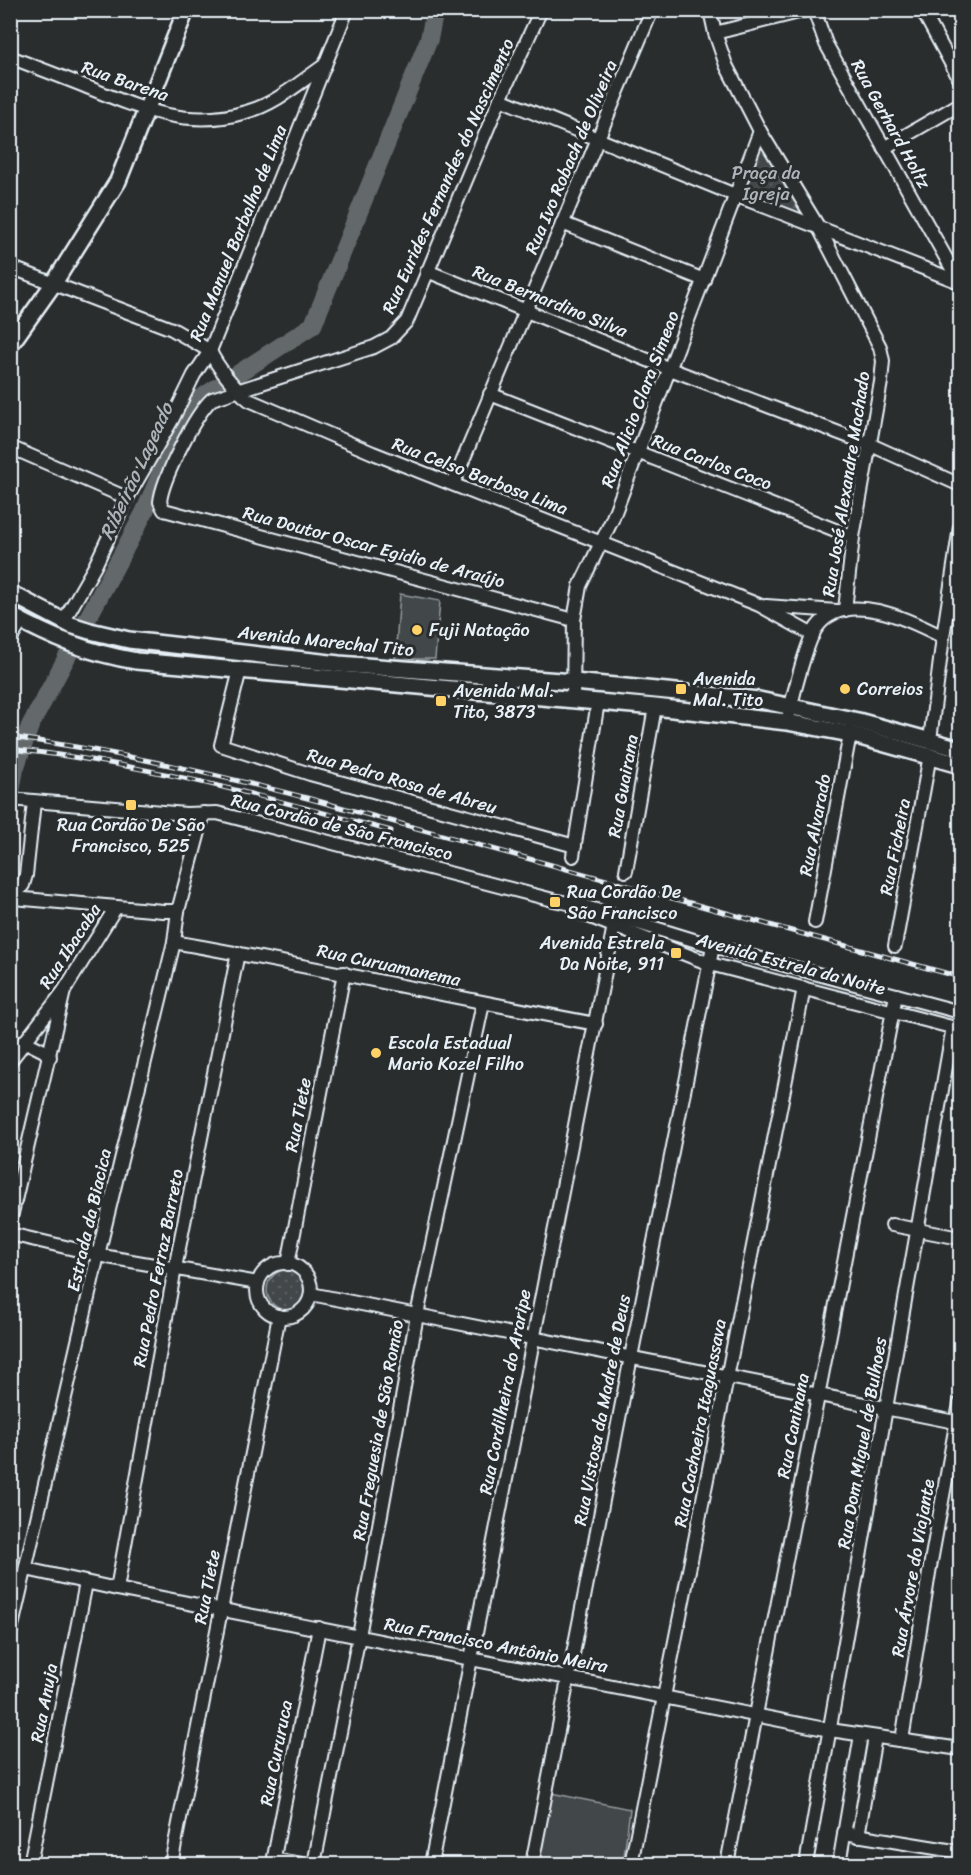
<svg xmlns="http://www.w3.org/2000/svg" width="971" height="1875" font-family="Sriracha,sans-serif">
<defs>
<pattern id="park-dots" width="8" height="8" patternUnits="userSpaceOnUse" patternTransform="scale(1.5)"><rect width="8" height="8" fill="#424648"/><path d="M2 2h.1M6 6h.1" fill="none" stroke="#5d6163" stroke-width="1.8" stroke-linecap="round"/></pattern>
</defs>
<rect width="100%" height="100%" fill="#2a2d2e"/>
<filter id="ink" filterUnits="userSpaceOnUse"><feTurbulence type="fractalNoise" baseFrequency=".0167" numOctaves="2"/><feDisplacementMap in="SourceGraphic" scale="12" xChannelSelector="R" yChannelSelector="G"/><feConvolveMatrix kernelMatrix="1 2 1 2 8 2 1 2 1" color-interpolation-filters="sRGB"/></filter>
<g filter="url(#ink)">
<!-- park -->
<g fill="url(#park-dots)" stroke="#959ca0" stroke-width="1.5">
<path d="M761,135L818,227L739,195Z"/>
<circle cx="287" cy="1290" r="20"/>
</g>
<!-- garden -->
<g fill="#424648" stroke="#959ca0" stroke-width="1.5">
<path d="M400,594L440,601L435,659H395Z"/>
<path d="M551,1793L630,1809L623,1864H537Z"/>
</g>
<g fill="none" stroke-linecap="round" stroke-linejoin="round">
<!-- river -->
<path stroke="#63686b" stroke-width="18" d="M10,797L15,769L30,726L144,513L190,405L313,325L429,39L435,10"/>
<defs>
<g id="minor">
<path d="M541,10L500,99L407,321L391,338L374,347L212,399C195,414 162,480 160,502L164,510L574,620"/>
<path d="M710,10L715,33L726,65L760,131L819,228L880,347L883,361L881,382L853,537L845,610"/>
<path d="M814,10L826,44L960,283"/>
<path d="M922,10L960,80"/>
<path d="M715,33L807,10"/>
<path d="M10,57C38,68 65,78 92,89C143,110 190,129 246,112C276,104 300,82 325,65"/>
<path d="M500,99L735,195L959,282"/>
<path d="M884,148L960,104"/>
<path d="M562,223L704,280"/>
<path d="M10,267L172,329L210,351"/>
<path d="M427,271L670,369L871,445L960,485"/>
<path d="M210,351C217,367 236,390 249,400L373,453L759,605L813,635"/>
<path d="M490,394L853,537"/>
<path d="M10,447L127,498"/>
<path d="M453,484L652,10"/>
<path d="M766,606L837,611"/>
<path d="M63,622L95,566L127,498L172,420L194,375L210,351L347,10"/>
<path d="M10,640L22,621"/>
<path d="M240,670L221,745L310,774L575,846"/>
<path d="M573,699L574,620L580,586L612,520L760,131"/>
<path d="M789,714C793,696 807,640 817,627C846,588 910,620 943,637"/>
<path d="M930,740L943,637L960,527"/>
<path d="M10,799L186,814L217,813L553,900L583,906L713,946L960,1012"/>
<path d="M573,856L598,702"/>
<path d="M626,871L655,707"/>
<path d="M13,898L163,911H178"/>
<path d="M10,901L23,885L26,875L34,802"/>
<path d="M575,911L710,964L959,1029"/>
<path d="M815,922L850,734"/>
<path d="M174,942C316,967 455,998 596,1024"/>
<path d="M895,946L930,755"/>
<path d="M24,1041L44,1051L50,1057"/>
<path d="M10,1061L64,991L116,907"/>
<path d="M10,1222L64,991"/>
<path d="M892,1225L960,1238"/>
<path d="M10,1234L108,1257L258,1283"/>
<circle cx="284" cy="1290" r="27"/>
<path d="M288,1264L344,973"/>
<path d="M311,1294L960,1423"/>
<path d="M26,1569L117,1589L830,1730L960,1749"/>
<path d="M117,1589L175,1268L238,953"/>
<path d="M10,1635L98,1255L174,942L178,911L204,813"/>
<path d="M902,1740L930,1567L960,1403"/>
<path d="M844,1833L960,1852"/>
<path d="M858,1836L875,1737"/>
<path d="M30,1864L86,1583"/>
<path d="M171,1864L279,1316"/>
<path d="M301,1864L277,1860L274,1857L319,1628"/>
<path d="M314,1864L359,1636L417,1315L483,1003"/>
<path d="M431,1864L616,915"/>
<path d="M532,1864L631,1357L713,946"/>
<path d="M631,1864L804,988"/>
<path d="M727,1864L896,995"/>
<path d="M806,1864L953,1027"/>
<path d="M839,1864L861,1735"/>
</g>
<g id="major">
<path d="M10,345L54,283L118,181L186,10"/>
<path d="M10,593L71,625L90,631L129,640L339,664L574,682L759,700L858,721L960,749"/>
<path d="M10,615C52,638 89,653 136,661L655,707L787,722L850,734L960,765"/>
</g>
</defs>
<!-- minor casing -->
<use href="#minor" stroke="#e8f1f8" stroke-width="16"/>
<!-- major casing -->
<use href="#major" stroke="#e8f1f8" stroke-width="20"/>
<!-- minor -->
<use href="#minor" stroke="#2a2d2e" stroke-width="12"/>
<!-- major -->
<use href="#major" stroke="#2a2d2e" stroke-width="15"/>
<defs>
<g id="rail">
<path d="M10,737C111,750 209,773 307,798L960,977"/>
<path d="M10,749C139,762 266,797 391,831"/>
</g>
</defs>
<!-- rail casing -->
<use href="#rail" stroke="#e8f1f8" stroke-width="5"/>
<!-- rail -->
<use href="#rail" stroke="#2a2d2e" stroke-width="3" stroke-dasharray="9" stroke-linecap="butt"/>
</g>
</g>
<!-- markers -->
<g fill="#ffd166" stroke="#2a2d2e" stroke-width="2">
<circle cx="417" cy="630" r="6"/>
<rect x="675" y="683" width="12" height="12" rx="3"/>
<circle cx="845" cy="689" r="6"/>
<rect x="435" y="695" width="12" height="12" rx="3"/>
<rect x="125" y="799" width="12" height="12" rx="3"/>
<rect x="549" y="896" width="12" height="12" rx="3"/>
<rect x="670" y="947" width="12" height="12" rx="3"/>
<circle cx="376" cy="1053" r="6"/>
</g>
<g text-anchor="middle" stroke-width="6" stroke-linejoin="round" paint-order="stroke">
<!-- street labels -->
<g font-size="18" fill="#e8f1f8" stroke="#2a2d2e">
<text transform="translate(125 81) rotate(19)" y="6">Rua Barena</text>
<text transform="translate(891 124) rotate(61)" y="6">Rua Gerhard Holtz</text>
<text transform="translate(571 157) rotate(-67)" y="6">Rua Ivo Robach de Oliveira</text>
<text transform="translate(448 176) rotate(-66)" y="6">Rua Eurides Fernandes do Nascimento</text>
<text transform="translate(238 233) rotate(-68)" y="6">Rua Manuel Barbalho de Lima</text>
<text transform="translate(550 301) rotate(22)" y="6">Rua Bernardino Silva</text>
<text transform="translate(640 399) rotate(-69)" y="6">Rua Alicio Clara Simeao</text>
<text transform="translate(712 462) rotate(21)" y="6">Rua Carlos Coco</text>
<text transform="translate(480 476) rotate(21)" y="6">Rua Celso Barbosa Lima</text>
<text transform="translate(846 484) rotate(-81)" y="6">Rua José Alexandre Machado</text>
<text transform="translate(374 547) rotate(15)" y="6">Rua Doutor Oscar Egidio de Araújo</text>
<text transform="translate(326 641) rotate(6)" y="6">Avenida Marechal Tito</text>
<text transform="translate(402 781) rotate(16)" y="6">Rua Pedro Rosa de Abreu</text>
<text transform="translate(623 786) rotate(-80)" y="6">Rua Guairana</text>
<text transform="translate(815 825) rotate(-79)" y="6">Rua Alvarado</text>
<text transform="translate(342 827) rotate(14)" y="6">Rua Cordão de São Francisco</text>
<text transform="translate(895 847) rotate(-79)" y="6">Rua Ficheira</text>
<text transform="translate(70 946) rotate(-57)" y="6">Rua Ibacaba</text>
<text transform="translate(791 964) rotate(15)" y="6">Avenida Estrela da Noite</text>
<text transform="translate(389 965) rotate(12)" y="6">Rua Curuamanema</text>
<text transform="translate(298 1115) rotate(-79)" y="6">Rua Tiete</text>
<text transform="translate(89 1220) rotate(-77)" y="6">Estrada da Biacica</text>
<text transform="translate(158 1268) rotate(-79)" y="6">Rua Pedro Ferraz Barreto</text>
<text transform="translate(505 1392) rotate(-79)" y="6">Rua Cordilheira do Araripe</text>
<text transform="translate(602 1410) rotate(-79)" y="6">Rua Vistosa da Madre de Deus</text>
<text transform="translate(700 1423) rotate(-79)" y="6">Rua Cachoeira Itaguassava</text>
<text transform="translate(793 1426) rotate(-79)" y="6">Rua Caninana</text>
<text transform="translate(378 1430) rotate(-80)" y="6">Rua Freguesia de São Romão</text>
<text transform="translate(862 1443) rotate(-80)" y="6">Rua Dom Miguel de Bulhoes</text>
<text transform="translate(913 1568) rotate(-80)" y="6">Rua Árvore do Viajante</text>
<text transform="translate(207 1587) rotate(-79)" y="6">Rua Tiete</text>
<text transform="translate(496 1645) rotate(11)" y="6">Rua Francisco Antônio Meira</text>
<text transform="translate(44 1703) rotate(-79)" y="6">Rua Anuja</text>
<text transform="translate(276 1753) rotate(-79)" y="6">Rua Cururuca</text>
</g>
<!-- park labels -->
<g font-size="18" fill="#aeb5ba" stroke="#2a2d2e">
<text x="766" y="179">Praça da<tspan x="766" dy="21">Igreja</tspan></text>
</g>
<!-- poi labels -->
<g font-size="18" fill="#e8f1f8" stroke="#2a2d2e" text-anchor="start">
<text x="429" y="636">Fuji Natação</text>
<text x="693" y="685">Avenida<tspan x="693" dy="21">Mal. Tito</tspan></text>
<text x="857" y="695">Correios</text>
<text x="453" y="697">Avenida Mal.<tspan x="453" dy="21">Tito, 3873</tspan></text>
<text x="131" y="831" text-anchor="middle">Rua Cordão De São<tspan x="131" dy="21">Francisco, 525</tspan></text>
<text x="567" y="898">Rua Cordão De<tspan x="567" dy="21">São Francisco</tspan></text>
<text x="664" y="949" text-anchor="end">Avenida Estrela<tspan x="664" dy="21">Da Noite, 911</tspan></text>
<text x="388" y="1049">Escola Estadual<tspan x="388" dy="21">Mario Kozel Filho</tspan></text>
</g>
<!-- water labels -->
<g font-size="20" font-style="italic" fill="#acb3b9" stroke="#2a2d2e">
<text transform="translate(136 471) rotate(-65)" y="7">Ribeirão Lageado</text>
</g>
</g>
<!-- margin -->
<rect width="971" height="1875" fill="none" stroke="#2a2d2e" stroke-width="36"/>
<rect x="18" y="18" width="935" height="1839" fill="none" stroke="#e8f1f8" stroke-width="2" filter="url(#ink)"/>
</svg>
